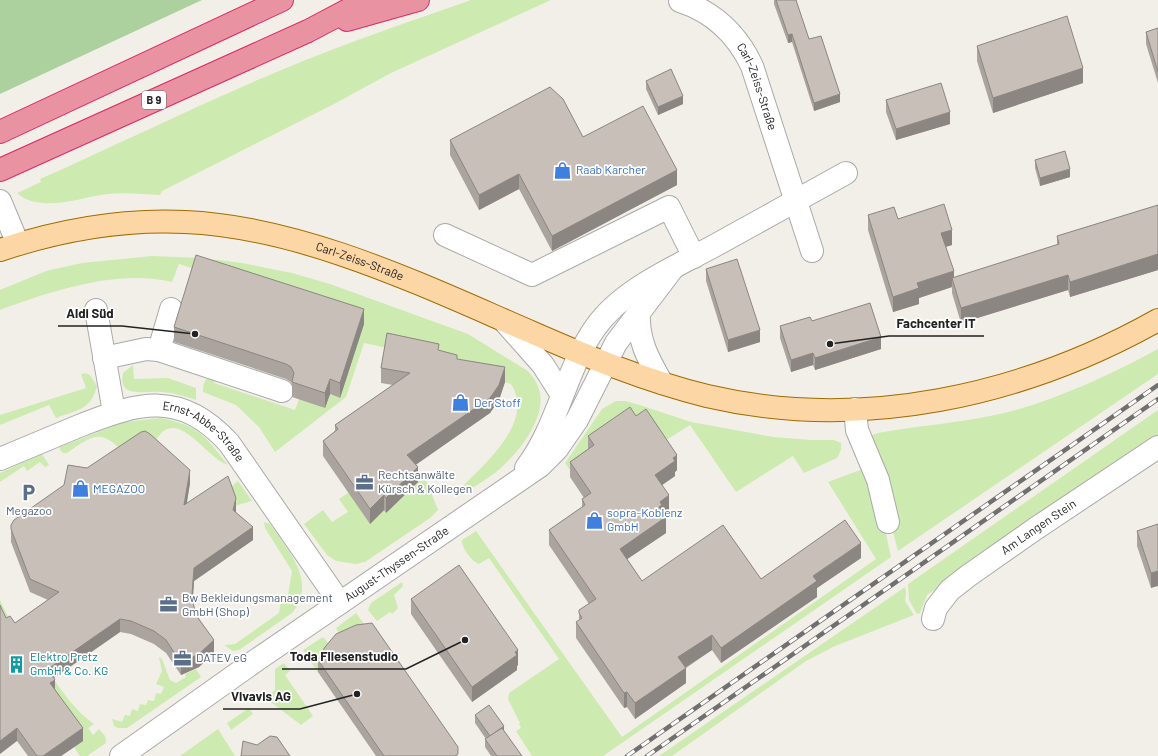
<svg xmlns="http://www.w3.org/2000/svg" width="1158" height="756" font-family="Barlow,sans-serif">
<rect width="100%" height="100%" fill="#f2efe9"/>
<!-- grass -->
<g fill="#cdebb0">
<path d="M471,0H551L391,73L336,103L162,191L160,195C143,194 125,192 108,194C80,197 41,214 17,193L41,182L40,179C128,140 214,97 303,61C358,39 414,20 471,0Z"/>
<path d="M152,256L202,258L242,263L292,273L330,284L468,334L528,371C532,376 537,382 539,389C548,418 517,455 496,472C486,480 474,486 463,495L458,494L457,492C481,467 536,423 511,384L438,359L364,343L346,397L275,452L259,427L236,405L203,392C203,385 204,380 210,376L216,378L214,383L295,410L299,399L330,394L339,398L364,324L179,264L172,282C117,269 52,291 0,310V290L46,271L82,263Z"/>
<path d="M1158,349V374L898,551L869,442L872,435L878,433C917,426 957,423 995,415C1045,405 1113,374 1158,349Z"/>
<path d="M133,365L134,379L168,378L196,388V400C185,396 174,393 162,392C147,390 117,400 123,373Z"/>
<path d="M85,373L90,375L97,386C91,410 77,410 56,418L49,405L0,425V415L86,388L81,374Z"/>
<path d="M616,401H625L640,405L691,422L773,437L811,440H834L841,443V450L837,458L804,473L793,456L736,492L690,425L660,444L577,472L569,469L565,463L602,409Z"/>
<path d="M1158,410V440L927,595L920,613L917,614L909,600L908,584Z"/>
<path d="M160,418C199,425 205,436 228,465C209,459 186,421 167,429C159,432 156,442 150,447C143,451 133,452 126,455C101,428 94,434 67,453H63L60,450V447L124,422Z"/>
<path d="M42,454L49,465L45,467L40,462L27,471L24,466L0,482V473Z"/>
<path d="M863,469L876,487L891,557L603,756H532L516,731L521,728L519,724L520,723L508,699L509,693L559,659L489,558L479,564C472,562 461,547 462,540L476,531L622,737L876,559L828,482Z"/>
<path d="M415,475H424L438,510L430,518L365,562L356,564L336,561L327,555L304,524L323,510L332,522L348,512L339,499L348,493L384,510L386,513Z"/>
<path d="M238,481L252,501L234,506L228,489Z"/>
<path d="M264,522L270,524C288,551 318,581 292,613L239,650L233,651L224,645L235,644L279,613L282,594L288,595L292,571L265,528Z"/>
<path d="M402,582L403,586L394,595L398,608L392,614L390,612L377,621L368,610L371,603Z"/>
<path d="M905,587L906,594L905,601L914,615L835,646L806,661L672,756H659Z"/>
<path d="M0,600C11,626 27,643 44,666C60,687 72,709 94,724L88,728L93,735L99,729L105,736L106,743L87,756H80L74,747L0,619Z"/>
<path d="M356,613L372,635L339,633L336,628Z"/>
<path d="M323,637L328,643L332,640L325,659L318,673L303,650Z"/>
<path d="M159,657L162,659L170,680L176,683L186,677L185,674L196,669L201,677L127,728H118L114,726L112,719L122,722L125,715L130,716L132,709L138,711L140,704L146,705L148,700L154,701L156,693L161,694L164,687L156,684L162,671Z"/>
<path d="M284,663L290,671L285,675L313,716L301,725L272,703L267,696L275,690V669Z"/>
<path d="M249,708L253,714L231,730L227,723Z"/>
<path d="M218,729L235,756H180Z"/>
</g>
<!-- forest -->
<path fill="#add19e" d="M0,0H202L0,94Z"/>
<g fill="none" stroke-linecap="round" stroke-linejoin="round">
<defs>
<g id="minor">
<path id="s1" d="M680,1C714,12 737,34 752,66L812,251"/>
<path d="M0,201L18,244"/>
<path d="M445,235L532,275L669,207L694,257"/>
<path d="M96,310L114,412"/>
<path d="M639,311C637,339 648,359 662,383"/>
<path d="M504,321L543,365L562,395"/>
<path d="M159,350L282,391"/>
<path d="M104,358L146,349L159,350L171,309"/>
<path d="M855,409L857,430L878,480L888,522"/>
<path id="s2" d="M0,459C26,448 53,437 79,426C139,402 181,390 229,443L340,603"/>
<path d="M526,468C558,426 565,371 595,328C621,290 675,267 714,246C758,222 802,197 846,173"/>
<path id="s3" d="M933,619L936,608L950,590L968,576L1035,529L1158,447"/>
<path id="s4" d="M121,756L258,659L540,466L557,449L577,420L616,343L673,268"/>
</g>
<g id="major">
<path id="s5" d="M0,250C60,230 122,219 185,222C303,227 424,286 531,332C588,357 646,381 707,396C861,432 1023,396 1158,320"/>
</g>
<g id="highway">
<path d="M347,20L418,0"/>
<path d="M0,132L282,0"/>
<path d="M0,170L308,31L367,0"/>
</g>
</defs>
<!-- minor casing -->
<use href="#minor" stroke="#a9a9a9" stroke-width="24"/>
<!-- major casing -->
<use href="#major" stroke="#a06b00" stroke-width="24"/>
<!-- highway casing -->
<use href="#highway" stroke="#dc2a67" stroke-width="24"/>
<!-- minor -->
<use href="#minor" stroke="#fff" stroke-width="22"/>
<!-- major -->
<use href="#major" stroke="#fcd6a4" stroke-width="22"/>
<!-- highway -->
<use href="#highway" stroke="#e892a2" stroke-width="22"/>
<defs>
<g id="rail">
<path d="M627,756L1158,385"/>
<path d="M647,756L1158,399"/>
</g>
</defs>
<!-- rail casing -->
<use href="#rail" stroke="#707070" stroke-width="4.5"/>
<!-- rail -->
<use href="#rail" stroke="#fff" stroke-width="3" stroke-dasharray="9" stroke-linecap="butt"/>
</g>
<!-- wall -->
<g fill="#aba49e">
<path d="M774,0H796L809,39L840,102L814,111L792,42L788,43L774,4Z"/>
<path d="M1158,28V83L1146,44V32Z"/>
<path d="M977,46L1083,83L993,113L977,61Z"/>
<path d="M646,81L683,104L658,115L646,89Z"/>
<path d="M886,100L950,124L896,140L886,112Z"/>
<path d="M583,137L677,185L552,251L519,189L479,210L450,155V140Z"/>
<path d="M1035,160L1070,177L1040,186L1035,168Z"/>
<path d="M1158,205V270L1070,297L1068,290L961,323L952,293V287L919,298V304L893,312L868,230V215L898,219L952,245L946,247L954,278L1057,245V236Z"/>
<path d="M706,269L760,342L728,352L706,281Z"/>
<path d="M812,321L881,349L815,370L813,365L791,372L780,338V326Z"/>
<path d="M364,324L340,398L330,394L325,408L292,397V385L291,382L286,379L174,342V327Z"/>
<path d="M439,351L457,359L505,382L499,400L490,413L416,464L418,482L386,513L384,510L370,524L323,456V441L335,431V425L393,385L381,383V368Z"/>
<path d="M636,416L677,470L675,472V476L662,485L669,510L664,514L666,533L627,559L642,581L761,579L861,558L817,588V597L721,663L712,650L686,668V683L635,719L627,707L624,708L576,638V622L579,620V613L589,604L549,545V530L582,507V499L584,498L570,477V462L588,449V436Z"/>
<path d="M87,468L190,483L187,503L236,512L253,540L194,581L193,599L194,607L214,653L199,667L181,675L166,653L154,644L131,634L120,632L54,678L55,689L83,741L61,756H28L17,741L6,618L15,623L48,600L30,592L11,542V525Z"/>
<path d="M1158,524L1151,588L1137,546V531Z"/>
<path d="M411,599L518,665L517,666V670L472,702L411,614Z"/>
<path d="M318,660L458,756H376L318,672Z"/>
<path d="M475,715L504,731L522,756H491L485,747V739H486L475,723Z"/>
</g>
<!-- shaded-wall -->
<g fill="#8b8681">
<path d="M792,34V42L788,43V35Z"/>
<path d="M1083,68V83L993,113V98Z"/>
<path d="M840,94V102L814,111V103Z"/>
<path d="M683,96V104L658,115V107Z"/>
<path d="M950,112V124L896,140V129Z"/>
<path d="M1070,169V177L1040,186V178Z"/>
<path d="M677,170V185L552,251V236Z"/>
<path d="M519,174V189L479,210V195Z"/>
<path d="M952,230V245L941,248V233Z"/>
<path d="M1158,254V270L1070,297V282Z"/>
<path d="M954,271V283L952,278V287L919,298V304L893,312V297L917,283Z"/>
<path d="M1068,275V290L961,323V308Z"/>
<path d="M364,309V324L340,398V383Z"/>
<path d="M760,330V342L728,352V340Z"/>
<path d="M881,337V349L815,370V358Z"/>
<path d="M813,353V365L791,372V360Z"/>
<path d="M505,367V382L499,400L490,413L407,471V455Z"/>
<path d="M330,379V394L325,408V393Z"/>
<path d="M677,455V470L675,472V476L655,490V475L673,458Z"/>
<path d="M418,467V482L386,513V498Z"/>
<path d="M190,470V483L184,518V505Z"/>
<path d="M384,495V510L370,524V509Z"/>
<path d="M669,495V510L662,515L666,517V533L620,564V549L660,502Z"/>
<path d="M236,498V511L233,523V510Z"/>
<path d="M253,527V540L194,581L192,607V594L194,568Z"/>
<path d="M861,543V558L817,588V597L721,663V648L813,576Z"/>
<path d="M1158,571V586L1151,588V573Z"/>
<path d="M120,619V632L48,682V669Z"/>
<path d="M712,635V650L678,672V657Z"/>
<path d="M214,640V653L199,667L181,675V663Z"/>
<path d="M518,650V665L517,666V670L472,702V687Z"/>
<path d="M686,668V683L635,719V703Z"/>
<path d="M55,680V692L50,683Z"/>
<path d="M627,692V707L624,708V693Z"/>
<path d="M504,726V734L490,736Z"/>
<path d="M17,728V741L0,754V741Z"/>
<path d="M83,728V741L61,756H43Z"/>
</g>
<!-- building -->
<g fill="#c7bfb8" stroke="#8b8681">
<path d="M776,0H796L809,39L821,36L840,94L814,103L792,34L788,35Z"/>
<path d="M1067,16L1083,68L993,98L977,46Z"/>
<path d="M1158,28V72L1146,32Z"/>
<path d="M671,69L683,96L658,107L646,81Z"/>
<path d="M941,83L950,112L896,129L886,100Z"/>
<path d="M550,87L563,99L583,137L643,106L677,170L552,236L519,174L479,195L450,140Z"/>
<path d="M1065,151L1070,169L1040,178L1035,160Z"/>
<path d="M944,204L952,230L941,233L954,271L917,283L919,288L893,297L868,215L894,207L898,219Z"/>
<path d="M1158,205V254L1070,282L1068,275L961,308L952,278L1059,244L1057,236Z"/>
<path d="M196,255L364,309L340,383L330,379L325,393L292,382L294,373L291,367L286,364L174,327Z"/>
<path d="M737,259L760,330L728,340L706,269Z"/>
<path d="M870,303L881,337L815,358L813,353L791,360L780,326L810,317L812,321Z"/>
<path d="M387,333L439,344L438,350L457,355V359L505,367L499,385L490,398L407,455L418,467L386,498L384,495L370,509L323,441L338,429L335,425L410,373L381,368Z"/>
<path d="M630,407L636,416L646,409L677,455L673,458L675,461L655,475L669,495L660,502L662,505L659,507L666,517L620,549L642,581L723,525L761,579L845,520L861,543L813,576L817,581L721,648L712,635L678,657L686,668L635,703L627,692L624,693L576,622L582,618L579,613V610L596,599L549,530L585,505L582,499L591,493L570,462L594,445L588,436Z"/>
<path d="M145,431L150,434L190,470L184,505L228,476L236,498L233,510L253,527L194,568L192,594L194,607L198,618L214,640L199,654L181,663L166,640L154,631L131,621L120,619L48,669L55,680L50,683L83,728L43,756H37L17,728L0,741V605L6,618L10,616L15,623L59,592L30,579L11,529V525L14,520L64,485L68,465L87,468L141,432Z"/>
<path d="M1158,524V571L1151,573L1137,531Z"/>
<path d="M459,565L518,650L515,652L517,655L472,687L411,599Z"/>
<path d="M372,623L458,747V754L455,756H384L318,660L325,647L336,634L356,625Z"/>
<path d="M489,705L504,726L490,736L475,715Z"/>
<path d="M502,728L522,756H497L485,739Z"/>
<path d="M270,736L277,737L290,756H241L243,741L257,745Z"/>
</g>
<!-- icons -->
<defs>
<symbol id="shop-bare" viewBox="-9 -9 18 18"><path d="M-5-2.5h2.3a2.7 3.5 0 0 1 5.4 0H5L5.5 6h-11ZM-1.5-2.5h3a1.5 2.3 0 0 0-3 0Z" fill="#3f7fe0" stroke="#fff" stroke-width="2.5" paint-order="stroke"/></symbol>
<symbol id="office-bare" viewBox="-9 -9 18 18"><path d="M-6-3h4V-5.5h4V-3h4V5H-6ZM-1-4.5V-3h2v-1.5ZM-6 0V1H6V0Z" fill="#5c6f8a" stroke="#fff" stroke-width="2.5" paint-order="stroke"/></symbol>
<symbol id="parking-bare" viewBox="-9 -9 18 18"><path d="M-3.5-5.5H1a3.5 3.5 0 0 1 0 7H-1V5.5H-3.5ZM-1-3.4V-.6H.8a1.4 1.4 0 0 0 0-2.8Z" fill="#5c6f8a" stroke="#fff" stroke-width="2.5" paint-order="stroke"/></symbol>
<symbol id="building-bare" viewBox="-9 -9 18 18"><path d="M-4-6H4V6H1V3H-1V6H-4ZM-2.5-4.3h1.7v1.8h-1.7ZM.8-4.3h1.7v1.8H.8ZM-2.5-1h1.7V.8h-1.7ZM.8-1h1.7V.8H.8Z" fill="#0f9aa8" stroke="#fff" stroke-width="2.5" paint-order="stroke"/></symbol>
</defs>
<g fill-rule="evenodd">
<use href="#shop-bare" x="550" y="158" width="25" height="25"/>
<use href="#shop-bare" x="448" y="390" width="25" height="25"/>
<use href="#office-bare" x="352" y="470" width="25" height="25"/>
<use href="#shop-bare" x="68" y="476" width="25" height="25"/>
<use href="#parking-bare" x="16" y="480" width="25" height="25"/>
<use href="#shop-bare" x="582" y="508" width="25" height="25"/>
<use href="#office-bare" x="156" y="592" width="25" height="25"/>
<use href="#office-bare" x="170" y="646" width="25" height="25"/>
<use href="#building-bare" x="4" y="652" width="25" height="25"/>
</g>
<g text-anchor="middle" stroke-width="3.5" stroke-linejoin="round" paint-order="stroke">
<!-- shield labels -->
<rect fill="#fff" stroke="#646464" stroke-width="1" x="142" y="91" width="24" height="18" rx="3"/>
<g font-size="11" font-weight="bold" fill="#222">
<text x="154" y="104">B 9</text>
</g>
<!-- street labels -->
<g font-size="12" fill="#222" stroke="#fff">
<text dy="4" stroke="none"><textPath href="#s1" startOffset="121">Carl-Zeiss-Straße</textPath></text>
<text dy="4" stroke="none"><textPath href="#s5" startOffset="368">Carl-Zeiss-Straße</textPath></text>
<text dy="4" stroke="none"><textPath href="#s2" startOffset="222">Ernst-Abbe-Straße</textPath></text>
<text dy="4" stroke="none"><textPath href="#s3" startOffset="143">Am Langen Stein</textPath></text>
<text dy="4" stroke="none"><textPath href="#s4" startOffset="336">August-Thyssen-Straße</textPath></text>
</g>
<!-- shop labels -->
<g font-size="12" fill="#366cbe" stroke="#fff" text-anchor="start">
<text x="576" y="174">Raab Karcher</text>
<text x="474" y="407">Der Stoff</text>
<text x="93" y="493">MEGAZOO</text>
<text x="607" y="517">sopra-Koblenz<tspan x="607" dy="14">GmbH</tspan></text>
</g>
<!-- service labels -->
<g font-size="12" fill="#4e5e75" stroke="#fff" text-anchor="start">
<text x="378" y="479">Rechtsanwälte<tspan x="378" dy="14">Kürsch &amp; Kollegen</tspan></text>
<text x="29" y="515" text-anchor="middle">Megazoo</text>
<text x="182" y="602">Bw Bekleidungsmanagement<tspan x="182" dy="14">GmbH (Shop)</tspan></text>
<text x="196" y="662">DATEV eG</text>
</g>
<!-- culture labels -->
<g font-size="12" fill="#0d838f" stroke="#fff" text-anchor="start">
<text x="30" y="661">Elektro Pretz<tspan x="30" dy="14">GmbH &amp; Co. KG</tspan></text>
</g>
</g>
<!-- callouts -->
<path fill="none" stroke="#222" stroke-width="1.5" d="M195 334L122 326H58M830 344L889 336H984M465 640L406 669H282M357 694L300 709H223"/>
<g fill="#222" stroke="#fff" stroke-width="1.5">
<circle cx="195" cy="334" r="4"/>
<circle cx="830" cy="344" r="4"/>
<circle cx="465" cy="640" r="4"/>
<circle cx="357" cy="694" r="4"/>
</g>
<g font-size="13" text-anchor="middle" font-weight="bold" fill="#222" stroke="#fff" stroke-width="3.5" stroke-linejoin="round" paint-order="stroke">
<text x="90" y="318">Aldi Süd</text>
<text x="936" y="328">Fachcenter IT</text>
<text x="344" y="661">Toda Fliesenstudio</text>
<text x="261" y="701">Vivavis AG</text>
</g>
</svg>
